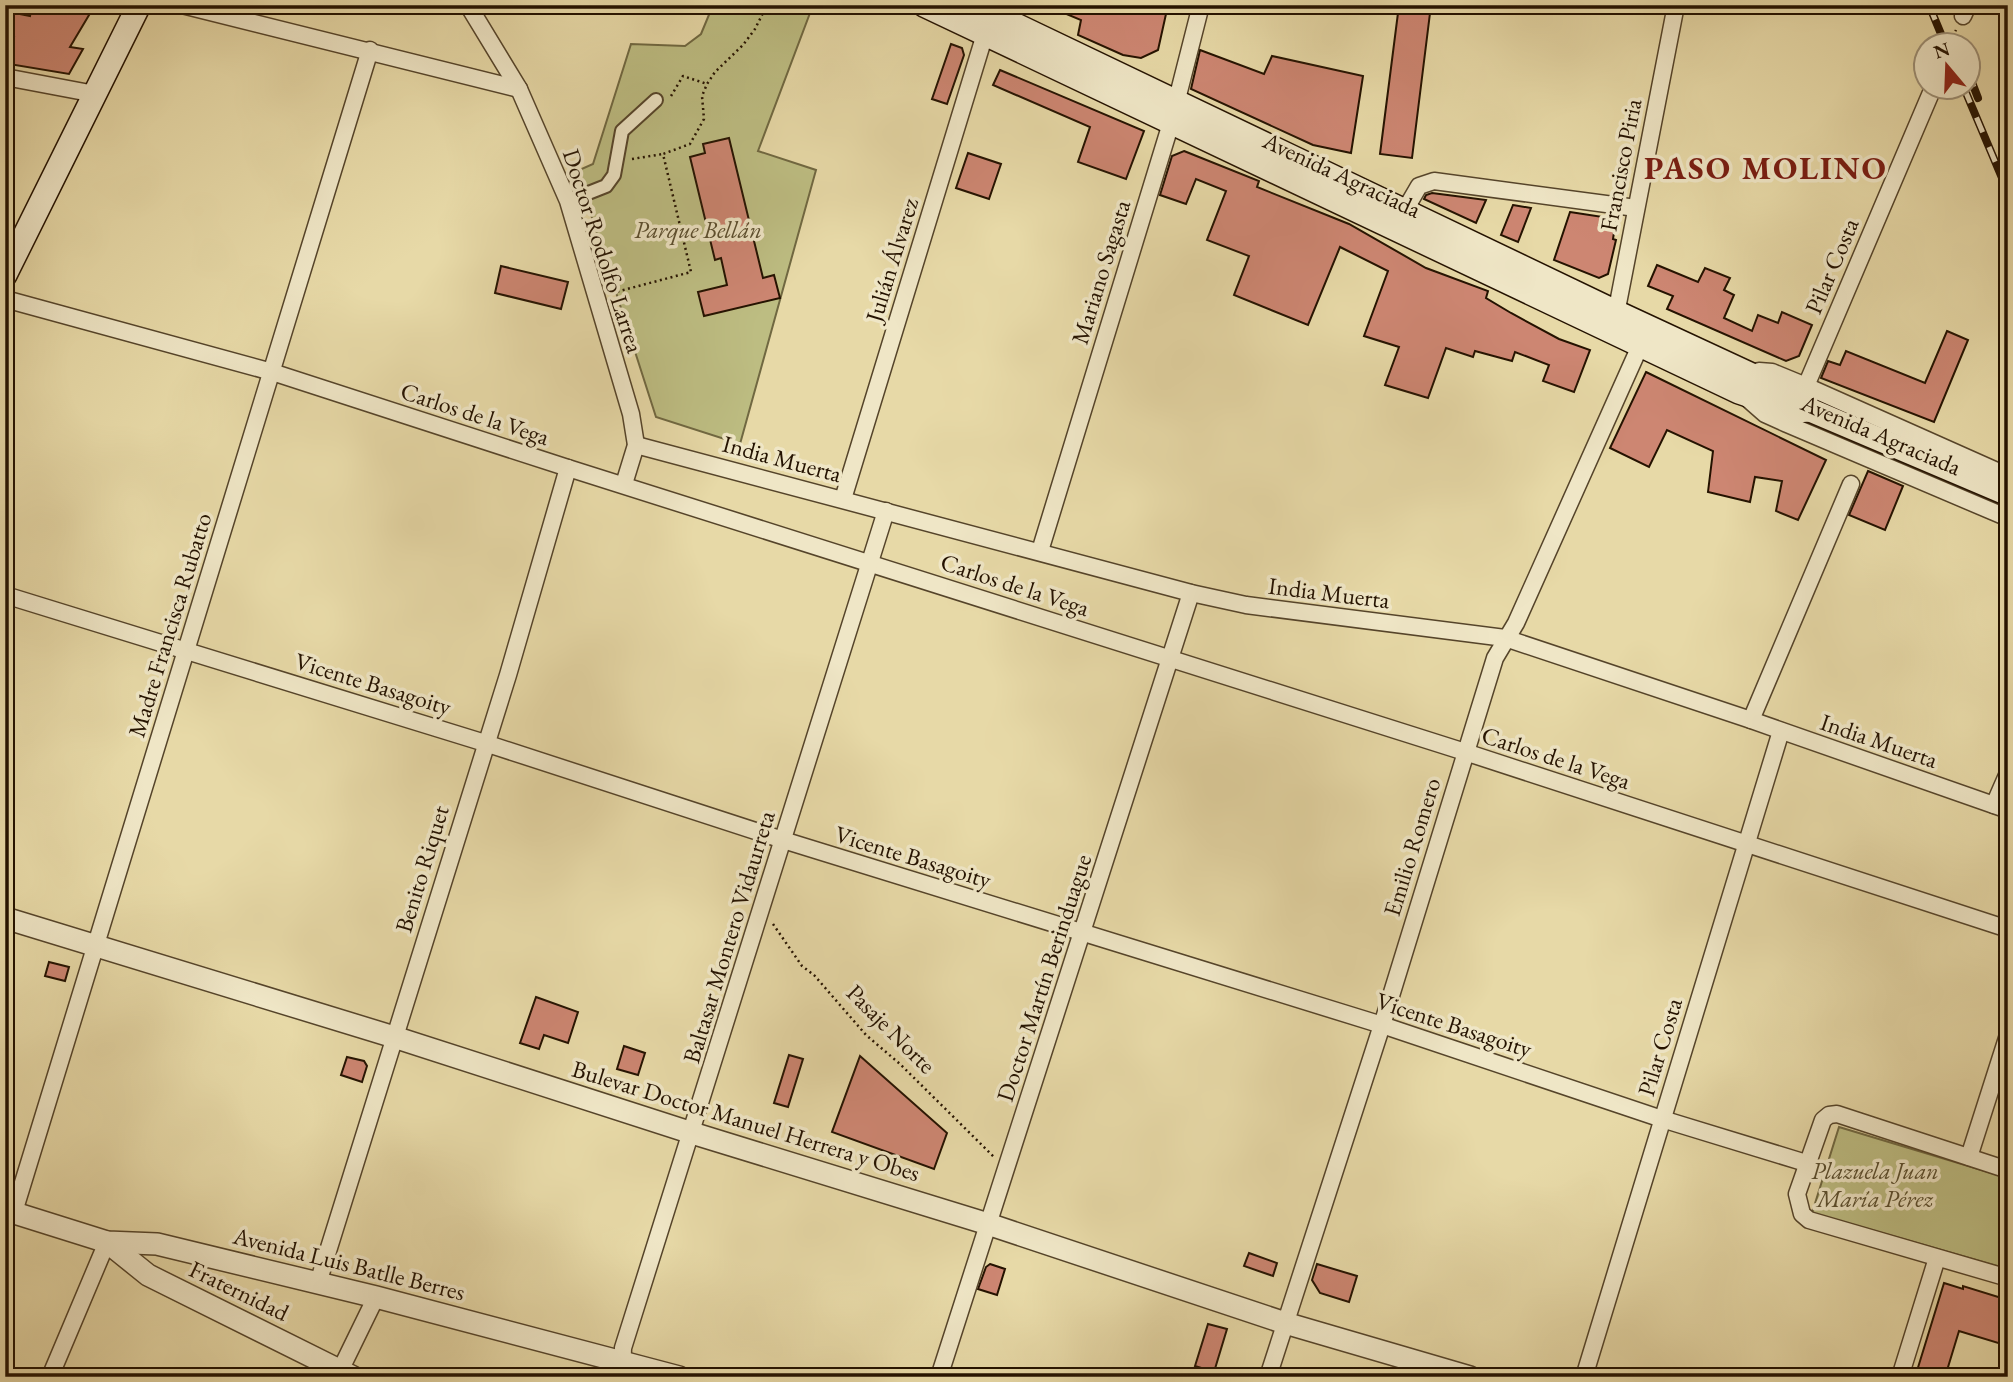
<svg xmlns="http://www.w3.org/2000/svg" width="2013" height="1382" font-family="'EB Garamond',serif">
<rect width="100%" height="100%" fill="#e7d9a7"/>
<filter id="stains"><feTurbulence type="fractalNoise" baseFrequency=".00286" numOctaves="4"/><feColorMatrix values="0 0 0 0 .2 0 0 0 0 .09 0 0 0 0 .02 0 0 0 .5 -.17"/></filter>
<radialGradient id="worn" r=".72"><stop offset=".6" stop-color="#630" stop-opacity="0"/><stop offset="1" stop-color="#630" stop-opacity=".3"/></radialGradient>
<!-- green -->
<g fill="#bdbd82" stroke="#706841" stroke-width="2">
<path d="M713,5H813L758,151L816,170L740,444L656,417L577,171L593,164L631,44L685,46L701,34Z"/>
<path d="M1839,1127L2008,1178V1269L1812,1213Z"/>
</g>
<!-- building -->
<g fill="#cd8672" stroke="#241200" stroke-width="2">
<path d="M32,5H95L70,47L83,49L69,74L9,64L14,37L5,35V11L30,16Z"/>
<path d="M1045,5H1168L1158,50L1141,58L1123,55L1078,35L1081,20Z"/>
<path d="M1399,5H1431L1412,158L1380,154Z"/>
<path d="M951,44L962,48L964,55L947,104L932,99Z"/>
<path d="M1200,50L1264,74L1272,56L1363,76L1351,153L1313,145L1191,89Z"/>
<path d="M1000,70L1144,131L1126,179L1078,162L1090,127L993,85Z"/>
<path d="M729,138L763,278L774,275L780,298L704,316L698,292L727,285L721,258L715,260L690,157L705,153L703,144Z"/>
<path d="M1184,151L1259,181L1257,187L1349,224L1426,268L1488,291L1486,298L1511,313L1559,339L1590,350L1574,392L1543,381L1549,365L1515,352L1512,361L1475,351L1473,357L1446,348L1428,398L1385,385L1399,347L1364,336L1388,271L1340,247L1308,325L1234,295L1249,256L1207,240L1226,191L1196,179L1186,204L1160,195L1172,156Z"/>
<path d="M968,153L1001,164L989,199L956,188Z"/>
<path d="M1432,193L1463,197L1486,200L1476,223L1424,199L1426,195Z"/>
<path d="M1513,205L1531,208L1518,242L1501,235Z"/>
<path d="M1570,212L1616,219L1613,239L1616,240L1608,274L1599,278L1554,260Z"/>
<path d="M1657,265L1698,282L1705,268L1730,278L1724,290L1734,295L1724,318L1752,331L1758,315L1778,323L1782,312L1812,325L1799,356L1786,361L1667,309L1673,296L1648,286Z"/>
<path d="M501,266L568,282L561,309L495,293Z"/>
<path d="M1947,331L1968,340L1934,422L1821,378L1828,361L1840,365L1846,351L1925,383Z"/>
<path d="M1646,372L1826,460L1798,520L1776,511L1782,481L1755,477L1750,502L1708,492L1713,451L1667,430L1649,467L1610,448Z"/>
<path d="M1868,471L1903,486L1885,530L1849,515Z"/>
<path d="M49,962L69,967L65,981L45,976Z"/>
<path d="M536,997L578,1012L568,1043L544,1035L539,1049L520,1043Z"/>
<path d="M624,1046L645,1053L638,1075L617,1069Z"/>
<path d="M789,1055L803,1059L788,1107L774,1103Z"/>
<path d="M860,1056L947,1133L934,1169L832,1132Z"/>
<path d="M347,1057L364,1061L367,1066L362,1082L341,1075Z"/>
<path d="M1249,1253L1277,1263L1273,1276L1244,1266Z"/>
<path d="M990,1264L1005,1269L997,1295L978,1289L986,1267Z"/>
<path d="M1317,1264L1357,1276L1349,1302L1320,1293L1312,1280Z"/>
<path d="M1944,1283L1963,1289V1286L2008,1300V1346L1959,1331L1945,1377H1925L1916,1374Z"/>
<path d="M1208,1324L1227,1329L1214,1372L1195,1366Z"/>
</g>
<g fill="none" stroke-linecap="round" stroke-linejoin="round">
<defs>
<path id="pedestrian" d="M568,201L606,186L614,175L622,131L656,100"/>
<g id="minor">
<path d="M182,5L519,89"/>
<path d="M468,5L519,89L568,201L631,414L636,445L624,484"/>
<path d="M2002,5L2008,8"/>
<path d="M1963,16L1968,5"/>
<path d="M5,77L95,94"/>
<path d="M1405,210L1419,186L1434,181L1636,208"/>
<path d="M5,299L272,372L568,468L1465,752L2008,929"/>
<path d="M1615,319L1676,5"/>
<path d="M1759,371L1772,372L1806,386L2008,476"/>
<path d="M1806,386L1933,88"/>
<path d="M1749,400L1765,414L1787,424L2008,518"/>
<path d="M636,445L1191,593L1246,605L1505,638L1751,720L2008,810"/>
<path d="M843,499L985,34"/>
<path d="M1040,551L1171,123L1201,5"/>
<path d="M5,595L485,743L783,840L1382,1025L1662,1119L1806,1163"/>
<path d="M1751,720L1851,484"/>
<path d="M1994,805L2008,773"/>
<path d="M1969,1157L2008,1035"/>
<path d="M2008,1170L1837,1114L1829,1115L1823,1120L1797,1194L1802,1214L1809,1220L2008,1278"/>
<path d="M14,1212L370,50"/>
<path d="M318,1283L508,675L568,468"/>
<path d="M50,1377L107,1242"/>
<path d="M337,1377L376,1297"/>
<path d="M622,1377L623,1348L886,511"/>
<path d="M939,1377L1191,593"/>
<path d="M1268,1377L1382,1025L1495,658L1516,623L1640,346"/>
<path d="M1584,1377L1781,731"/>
<path d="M1900,1377L1937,1258"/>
</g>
<g id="tertiary">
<path d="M5,918L394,1037L692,1133L988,1224L1285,1323L1470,1377"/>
<path d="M5,1210L107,1242L157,1244L376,1297L679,1377"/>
<path d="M107,1242L148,1275L353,1377"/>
</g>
<g id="secondary">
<path d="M924,5L1739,392L1795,411L1810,410"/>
<path d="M974,5L1616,312L1797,396L1810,410L2008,494"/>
<path d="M5,275L139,5"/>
</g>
</defs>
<!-- pedestrian casing -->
<use href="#pedestrian" stroke="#55442a" stroke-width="16"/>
<!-- minor casing -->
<use href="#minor" stroke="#55442a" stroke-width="19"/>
<!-- tertiary casing -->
<use href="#tertiary" stroke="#55442a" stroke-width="24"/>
<!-- secondary casing -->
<use href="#secondary" stroke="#241200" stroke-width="26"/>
<!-- path -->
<g stroke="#241200" stroke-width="2.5" stroke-dasharray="2 3.5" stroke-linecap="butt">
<path d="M1948,46L1956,30"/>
<path d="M671,96L683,76L707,84"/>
<path d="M632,159L663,154"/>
<path d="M612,293L691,272L663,154L690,144L704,119L702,96L707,84L715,72L743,45L755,29L767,5"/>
<path d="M773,924L802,966L814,975L866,1035L900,1064L994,1157"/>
</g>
<!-- pedestrian -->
<use href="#pedestrian" stroke="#efe6c6" stroke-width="12"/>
<!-- minor -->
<use href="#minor" stroke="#efe6c6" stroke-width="16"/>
<!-- tertiary -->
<use href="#tertiary" stroke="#efe6c6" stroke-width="21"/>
<!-- secondary -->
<use href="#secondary" stroke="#efe6c6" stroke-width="23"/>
<defs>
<g id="rail">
<path d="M1929,5L1946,46"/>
<path d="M1968,72L1978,98"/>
<path d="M1964,88L2008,192"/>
</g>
</defs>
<!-- rail casing -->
<use href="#rail" stroke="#241200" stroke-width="8"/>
<!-- rail -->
<use href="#rail" stroke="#efe6c6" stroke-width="5" stroke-dasharray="16" stroke-linecap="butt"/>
</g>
<g text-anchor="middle" stroke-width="7" stroke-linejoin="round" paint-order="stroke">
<!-- street labels -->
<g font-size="24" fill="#241200" stroke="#efe6c6">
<text transform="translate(1621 165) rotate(-79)" y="8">Francisco Piria</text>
<text transform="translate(1342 175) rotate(25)" y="8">Avenida Agraciada</text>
<text transform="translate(603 251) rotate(72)" y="8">Doctor Rodolfo Larrea</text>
<text transform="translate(892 260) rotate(-73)" y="8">Julián Álvarez</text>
<text transform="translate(1832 266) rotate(-67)" y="8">Pilar Costa</text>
<text transform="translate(1101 272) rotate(-73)" y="8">Mariano Sagasta</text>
<text transform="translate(475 414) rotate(18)" y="8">Carlos de la Vega</text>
<text transform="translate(1881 435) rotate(23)" y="8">Avenida Agraciada</text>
<text transform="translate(782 459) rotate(15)" y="8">India Muerta</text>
<text transform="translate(1015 585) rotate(18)" y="8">Carlos de la Vega</text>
<text transform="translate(1329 593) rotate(7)" y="8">India Muerta</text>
<text transform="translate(170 625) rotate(-73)" y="8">Madre Francisca Rubatto</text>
<text transform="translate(373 684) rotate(17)" y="8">Vicente Basagoity</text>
<text transform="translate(1879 741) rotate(19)" y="8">India Muerta</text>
<text transform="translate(1556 758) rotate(18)" y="8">Carlos de la Vega</text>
<text transform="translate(1412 847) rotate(-73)" y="8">Emilio Romero</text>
<text transform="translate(913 857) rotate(17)" y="8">Vicente Basagoity</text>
<text transform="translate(422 869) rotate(-73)" y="8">Benito Riquet</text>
<text transform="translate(729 937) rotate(-73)" y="8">Baltasar Montero Vidaurreta</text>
<text transform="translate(1044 978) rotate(-72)" y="8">Doctor Martín Berinduague</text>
<text transform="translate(1454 1025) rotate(18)" y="8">Vicente Basagoity</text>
<text transform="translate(891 1029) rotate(45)" y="8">Pasaje Norte</text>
<text transform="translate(1660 1047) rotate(-73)" y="8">Pilar Costa</text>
<text transform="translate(746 1121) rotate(17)" y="8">Bulevar Doctor Manuel Herrera y Obes</text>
<text transform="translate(349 1264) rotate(14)" y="8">Avenida Luis Batlle Berres</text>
<text transform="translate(239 1291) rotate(26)" y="8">Fraternidad</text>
</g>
<!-- park labels -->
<g font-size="24" font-style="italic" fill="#5a4e2e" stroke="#efe6c6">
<text x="698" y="238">Parque Bellán</text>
<text x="1875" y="1179">Plazuela Juan<tspan x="1875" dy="28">María Pérez</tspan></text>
</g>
<!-- district labels -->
<g font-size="32" font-weight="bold" letter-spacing="2" fill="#7a1f14" stroke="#efe6c6">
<text x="1766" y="179">PASO MOLINO</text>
</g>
</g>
<!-- margin -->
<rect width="2013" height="1382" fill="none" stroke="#e7d9a7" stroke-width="28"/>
<rect x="7" y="7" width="1999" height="1368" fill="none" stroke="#241200" stroke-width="3.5"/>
<rect x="14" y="14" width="1985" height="1354" fill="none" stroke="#241200" stroke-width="2"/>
<!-- north arrow -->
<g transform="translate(1947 66) rotate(341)"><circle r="33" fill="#efe6c6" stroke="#9e9177" stroke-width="2"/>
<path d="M0-5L12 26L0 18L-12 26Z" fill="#8f2418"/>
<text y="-10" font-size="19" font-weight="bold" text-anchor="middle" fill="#241200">N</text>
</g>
<rect width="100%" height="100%" filter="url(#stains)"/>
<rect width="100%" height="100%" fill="url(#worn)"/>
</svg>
